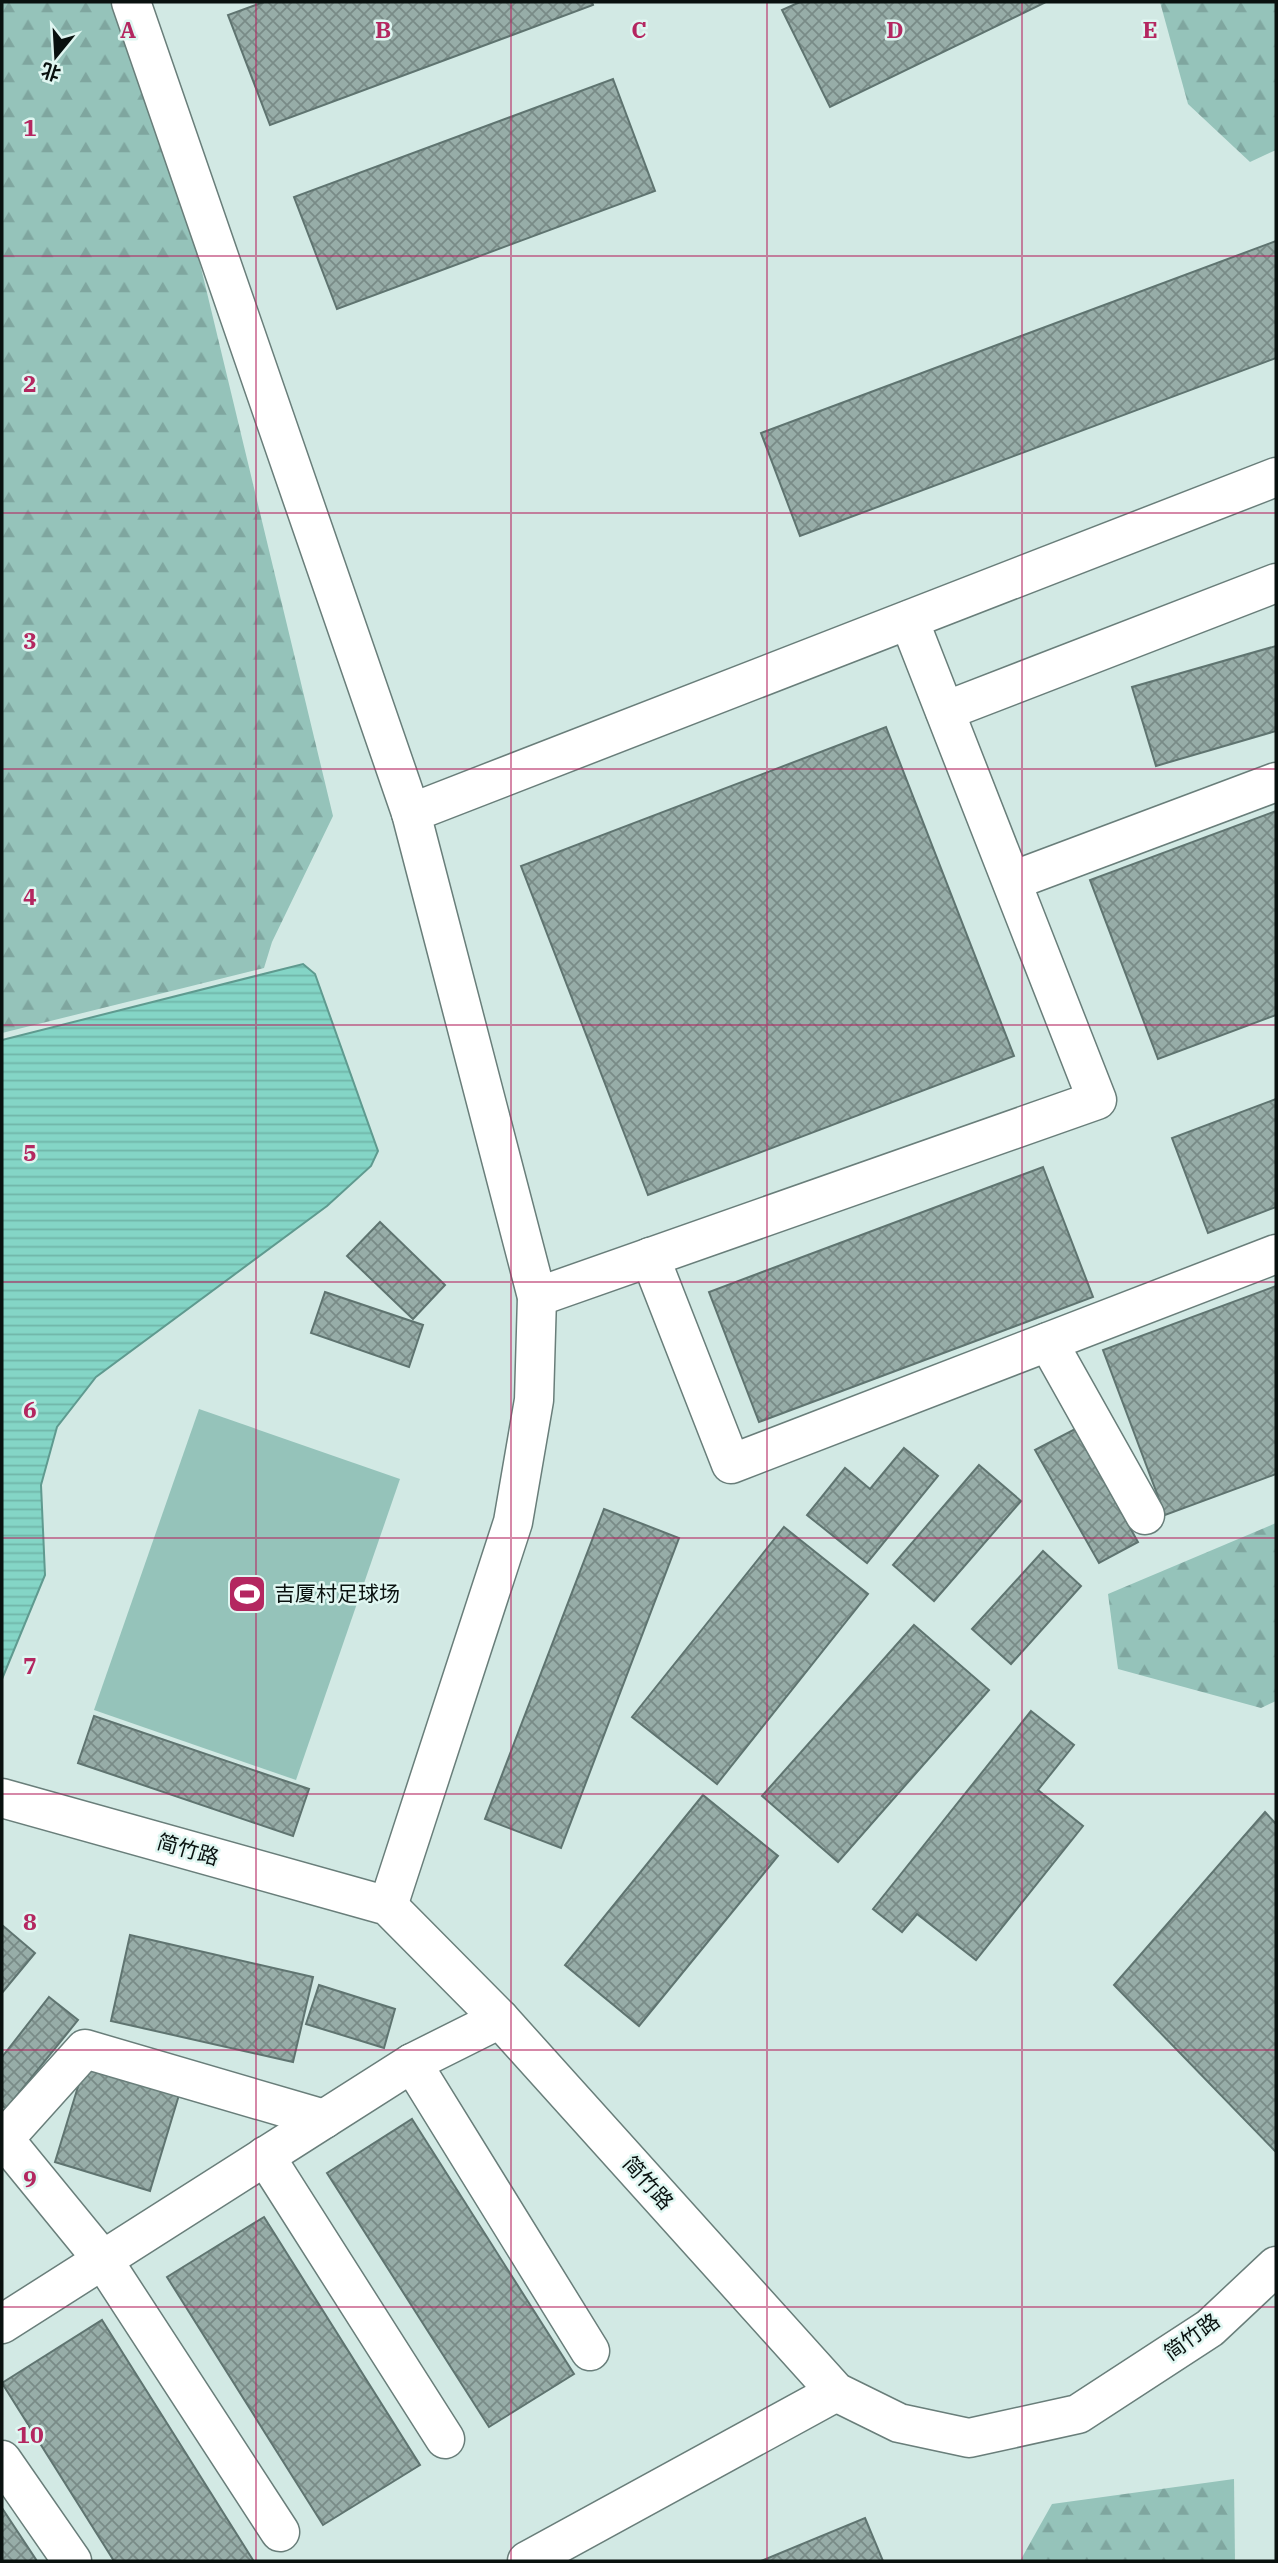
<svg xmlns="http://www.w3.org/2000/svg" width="1278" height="2563" font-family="'IBM Plex Serif','Noto Sans SC',serif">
<defs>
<pattern id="forest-firs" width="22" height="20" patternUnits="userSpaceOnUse" patternTransform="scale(1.75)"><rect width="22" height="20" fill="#95c3ba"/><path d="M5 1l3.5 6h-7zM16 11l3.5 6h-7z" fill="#7fa69f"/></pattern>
<pattern id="water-rules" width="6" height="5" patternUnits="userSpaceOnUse" patternTransform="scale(1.75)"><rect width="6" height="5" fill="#84d5c6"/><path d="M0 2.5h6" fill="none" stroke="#71b6a9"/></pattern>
<pattern id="building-cross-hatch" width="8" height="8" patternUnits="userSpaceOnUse" patternTransform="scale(1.75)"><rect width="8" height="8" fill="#97ada8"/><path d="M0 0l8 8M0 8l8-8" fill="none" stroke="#798b87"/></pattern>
</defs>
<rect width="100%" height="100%" fill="#d2e9e4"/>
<!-- forest -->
<g fill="url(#forest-firs)">
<path d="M2,2H137L333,816L272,942L264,968L2,1033Z"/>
<path d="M1160,2H1276V150L1250,162L1188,104Z"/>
<path d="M1276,1523V1701L1261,1708L1118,1669L1108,1594Z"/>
<path d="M1234,2479L1235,2561H1020L1052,2504Z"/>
</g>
<!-- pitch -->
<path fill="#95c3ba" d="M199,1409L400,1479L296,1780L94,1710Z"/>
<!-- water -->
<path fill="url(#water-rules)" stroke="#5f9a8f" stroke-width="2" d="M303,964L315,974L378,1151L371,1166L327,1206L96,1377L57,1427L41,1485L45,1575L2,1679V1040Z"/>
<!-- building -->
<g fill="url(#building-cross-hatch)" stroke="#5f7470" stroke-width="2">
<path d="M264,2H592L593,5L270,125L228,15Z"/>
<path d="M800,2H1043L1044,3L830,107L782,10Z"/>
<path d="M613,79L655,191L337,309L294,197Z"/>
<path d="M1276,241V358L800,536L761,433Z"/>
<path d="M1276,646V731L1156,766L1132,687Z"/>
<path d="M886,727L1014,1056L648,1195L521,866Z"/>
<path d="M1276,811V1015L1158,1059L1090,880Z"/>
<path d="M1276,1099V1207L1208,1233L1172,1138Z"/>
<path d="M1043,1167L1093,1297L759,1422L709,1292Z"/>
<path d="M380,1222L445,1285L413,1319L347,1256Z"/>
<path d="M1276,1286V1474L1165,1515L1103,1350Z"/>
<path d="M325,1292L423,1325L409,1367L311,1333Z"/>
<path d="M1075,1429L1138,1542L1099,1563L1035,1450Z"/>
<path d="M904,1448L938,1476L867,1563L807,1515L845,1468L870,1489Z"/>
<path d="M979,1465L1021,1501L934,1601L893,1565Z"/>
<path d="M604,1509L679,1538L561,1848L485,1819Z"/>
<path d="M784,1527L868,1594L717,1784L632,1717Z"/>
<path d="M1043,1551L1081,1586L1011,1664L972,1629Z"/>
<path d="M914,1625L989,1690L838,1862L762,1796Z"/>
<path d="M1031,1711L1074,1745L1038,1790L1083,1826L976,1960L917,1914L902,1932L873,1909Z"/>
<path d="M94,1716L309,1789L293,1836L78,1763Z"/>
<path d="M703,1795L778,1856L639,2026L565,1965Z"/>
<path d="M1265,1812L1276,1824V2152L1114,1985Z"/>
<path d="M2,1925L35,1953L2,1993Z"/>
<path d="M130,1935L313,1977L293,2062L111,2021Z"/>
<path d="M319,1985L395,2009L384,2048L306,2024Z"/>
<path d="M49,1997L78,2020L6,2109L2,2105V2057Z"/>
<path d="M84,2067L179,2095L150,2191L55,2162Z"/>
<path d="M412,2119L574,2374L489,2427L327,2173Z"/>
<path d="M264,2217L420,2465L323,2525L167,2277Z"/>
<path d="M102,2320L253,2560L252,2561H114L2,2383Z"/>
<path d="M2,2508L37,2561H2Z"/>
<path d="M865,2518L883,2561H761Z"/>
</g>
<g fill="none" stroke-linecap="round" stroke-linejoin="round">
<defs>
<g id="minor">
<path d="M131,2L411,813"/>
<path d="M945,711L1276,583"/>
<path d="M1012,881L1276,782"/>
<path d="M650,1257L731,1464L1276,1254"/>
<path d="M537,1297L1097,1100L909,620"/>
<path d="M1048,1342L1145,1515"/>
<path d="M2,1798L388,1906L500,2019L836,2392L899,2423L969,2438L1078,2414L1210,2328L1276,2266"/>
<path d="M388,1906L513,1522L534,1400L537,1297L411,813L1276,477"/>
<path d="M412,2063L590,2351"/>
<path d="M265,2156L445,2439"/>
<path d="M2,2324L412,2063L500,2019"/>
<path d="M2,2460L72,2561"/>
<path d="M280,2532L103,2260L4,2139L85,2049L324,2119"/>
<path d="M527,2561L836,2392"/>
</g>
</defs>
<!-- minor casing -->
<use href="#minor" stroke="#697e7a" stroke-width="41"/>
<!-- minor -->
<use href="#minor" stroke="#fff" stroke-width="38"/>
</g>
<!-- grid -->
<path fill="none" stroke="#b42760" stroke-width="2" stroke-opacity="0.55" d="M256,2V2561M511,2V2561M767,2V2561M1022,2V2561M2,256H1276M2,513H1276M2,769H1276M2,1025H1276M2,1282H1276M2,1538H1276M2,1794H1276M2,2050H1276M2,2307H1276"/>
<!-- icons -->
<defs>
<symbol id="stadium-square" viewBox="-11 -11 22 22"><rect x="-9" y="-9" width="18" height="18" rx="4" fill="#b42760" stroke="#dff6f1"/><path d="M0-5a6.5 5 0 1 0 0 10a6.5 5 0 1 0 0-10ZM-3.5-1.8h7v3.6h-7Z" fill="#fff"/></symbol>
</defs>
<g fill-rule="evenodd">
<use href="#stadium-square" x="225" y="1572" width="44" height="44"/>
</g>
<g text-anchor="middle" stroke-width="5" stroke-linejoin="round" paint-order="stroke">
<!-- poi labels -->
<g font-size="21" fill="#09110f" stroke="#dff6f1" text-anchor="start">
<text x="274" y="1601">吉厦村足球场</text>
</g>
<!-- street labels -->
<g font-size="21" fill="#09110f" stroke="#dff6f1">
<text transform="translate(188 1850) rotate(16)" y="7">简竹路</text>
<text transform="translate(648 2183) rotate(48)" y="7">简竹路</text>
<text transform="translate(1192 2337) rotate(-36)" y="7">简竹路</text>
</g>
</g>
<g font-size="23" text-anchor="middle" font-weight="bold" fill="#b42760" stroke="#dff6f1" stroke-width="5" stroke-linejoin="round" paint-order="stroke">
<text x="128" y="38">A</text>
<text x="383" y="38">B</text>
<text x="639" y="38">C</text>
<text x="895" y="38">D</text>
<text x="1150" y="38">E</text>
<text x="30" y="136">1</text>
<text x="30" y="392">2</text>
<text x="30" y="649">3</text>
<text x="30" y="905">4</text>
<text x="30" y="1161">5</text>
<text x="30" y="1418">6</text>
<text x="30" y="1674">7</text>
<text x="30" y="1930">8</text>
<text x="30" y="2187">9</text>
<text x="30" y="2443">10</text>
</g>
<!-- border -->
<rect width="1278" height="2563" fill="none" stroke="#09110f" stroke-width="7"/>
<!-- north arrow -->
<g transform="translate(56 56) rotate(198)" stroke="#dff6f1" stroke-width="5" paint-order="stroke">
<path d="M0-5L12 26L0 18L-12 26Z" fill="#09110f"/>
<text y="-10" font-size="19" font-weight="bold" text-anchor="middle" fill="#09110f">北</text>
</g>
</svg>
